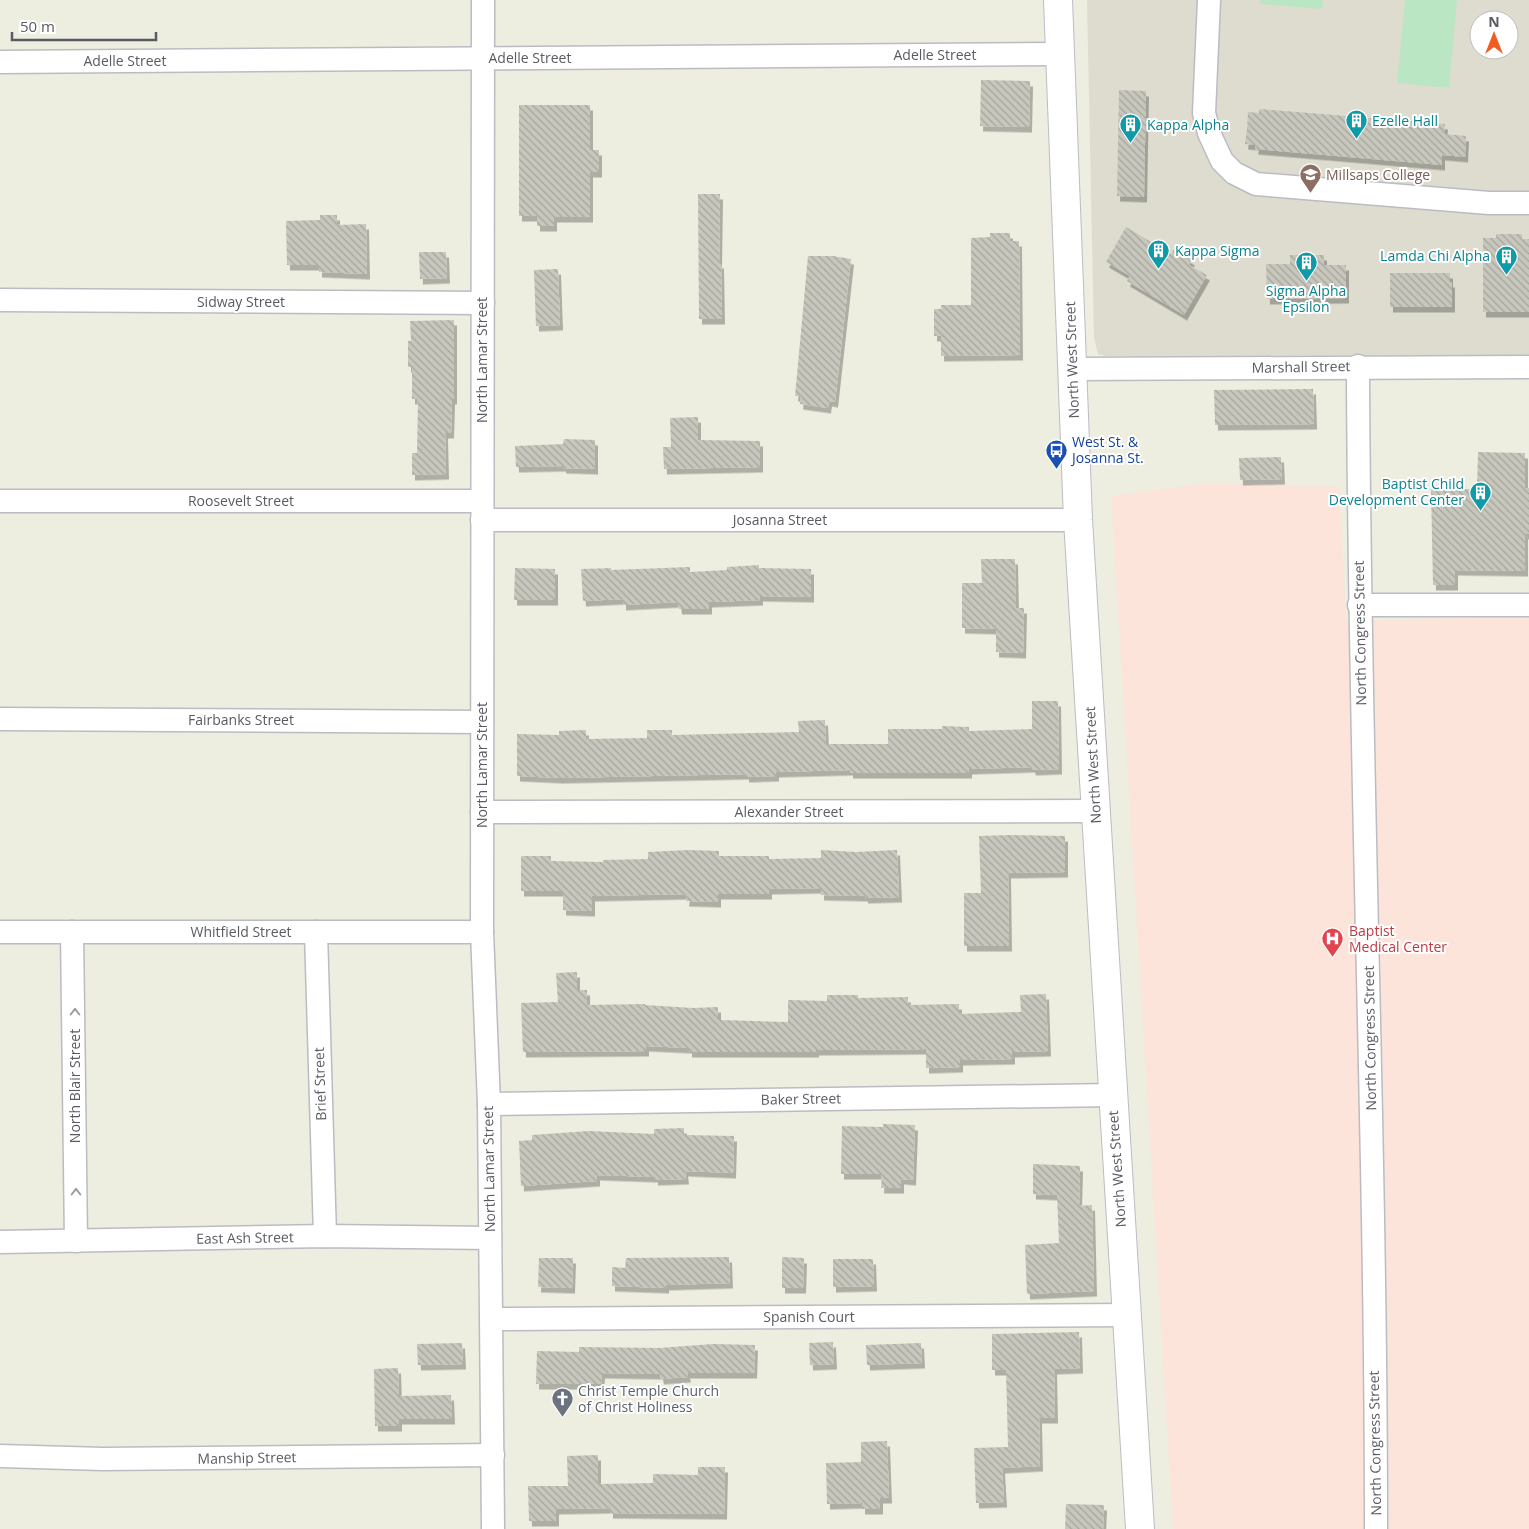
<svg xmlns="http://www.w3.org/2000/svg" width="1529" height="1529" font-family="'Open Sans',sans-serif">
<defs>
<pattern id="building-back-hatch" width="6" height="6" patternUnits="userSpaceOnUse" patternTransform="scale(1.25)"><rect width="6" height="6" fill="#c8c7bd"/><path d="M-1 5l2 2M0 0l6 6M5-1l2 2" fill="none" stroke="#a5a59d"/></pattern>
<filter id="shadow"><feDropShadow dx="3" dy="5.5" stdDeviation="0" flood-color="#0004"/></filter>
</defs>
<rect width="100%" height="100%" fill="#edede0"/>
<!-- education -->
<path fill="#dddccf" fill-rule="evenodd" d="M1087,0H1529V355L1106,356L1098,354L1094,338ZM1479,20H1509V50H1479Z"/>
<!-- medical -->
<path fill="#fce4da" d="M1206,483L1339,487L1346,621L1529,616V1529H1173L1111,496Z"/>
<!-- pitch -->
<g fill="#bae6c4">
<path d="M1261,0H1323L1322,9L1260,4Z"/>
<path d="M1405,0H1457L1449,88L1397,83Z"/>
</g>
<!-- building -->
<g fill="url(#building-back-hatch)" filter="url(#shadow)">
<path d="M981,80L1030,81L1029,127L980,126Z"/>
<path d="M1119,90L1146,91L1144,197L1117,196Z"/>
<path d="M519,105H590V150H599V172H590V217H554V226H537V216H519Z"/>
<path d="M1259,109L1445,124L1444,134L1466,136L1465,157L1442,155V165L1255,149L1256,145L1245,144L1247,129L1248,112L1259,113Z"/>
<path d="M698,194H720L719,263H721L722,319H699Z"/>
<path d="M320,215H337V225L366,224L367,274L319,272V265H287L286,221L320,220Z"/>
<path d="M1126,227L1171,254L1174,249L1192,260L1189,265L1207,275L1184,315L1127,281L1130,276L1106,262Z"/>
<path d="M990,233H1010V241H1019L1020,355L941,356V336H934V309H941V305H971V238L990,237Z"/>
<path d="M1496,234H1522V239H1529V312H1483V238H1496Z"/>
<path d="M419,252H446L447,278L420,279Z"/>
<path d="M1290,255H1324V265H1346V298L1267,299L1266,264H1290Z"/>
<path d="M808,256H833L851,259L835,402L829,401L828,408L800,404L801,396H795Z"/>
<path d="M558,269L560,325L536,326L534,270Z"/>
<path d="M1390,273H1450V282H1452V307H1390Z"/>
<path d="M454,320V399H452L451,433H445L446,474L412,475V453H417L418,399H412V367H408V341H411L410,321Z"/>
<path d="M1313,389L1314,424L1215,425L1214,390Z"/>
<path d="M698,417V440L760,441V467L664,469L663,447H671L670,418Z"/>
<path d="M564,439L595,440V469L563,468V466L516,467L515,446L563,444Z"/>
<path d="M1478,452L1525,453V488H1529V534H1525V571L1455,570V585H1433L1431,489H1477Z"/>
<path d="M1281,457L1282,479L1240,480L1239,458Z"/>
<path d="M981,559H1015L1016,608H1024L1023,653L996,652V629L962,628V583H982Z"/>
<path d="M759,565V568L811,569V597L760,596V600L709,602V609H679L678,602L623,605V599L583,601L581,569L611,568V570L690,567V572L727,570V567Z"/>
<path d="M515,568L555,569V600H514Z"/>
<path d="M1032,701H1058L1059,769L1033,770L1032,767L969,769V773H850V770L776,772V776L746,777V774L560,778L517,776V734L559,735V731L586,730V739L647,738V730H672V735L799,732L798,721L825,720L826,744H888V729H942V726L969,727V731L1032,729Z"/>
<path d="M1010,835L1065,836V872L1008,873L1009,946H964V893H981L979,836Z"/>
<path d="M688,850L719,851V856H769V859L821,858V850L856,852L897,850L899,897L865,898V896L821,895V888L769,889V894H718V902L686,901L687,894L592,896V911L563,910V891H521V856H551V861L603,862V860L648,859V852Z"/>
<path d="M577,972V990H587V1005L645,1004V1005L693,1008L718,1007V1020L788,1022V1000L827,1001V995H858V998L908,997V1005L959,1004V1014L1021,1012L1020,995L1046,994L1048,1051L1012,1052V1059L960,1060V1067L926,1068V1049L816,1050V1052H689V1048L646,1046V1051L523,1052L521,1003L558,1002L556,973Z"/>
<path d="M883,1124L915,1125L913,1180L901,1179V1188H881L882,1174H841L842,1126L883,1127Z"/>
<path d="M684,1128V1135L734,1136L733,1173L685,1171L686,1179L655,1180V1177L597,1175V1181L521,1186L519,1141L532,1140V1135L589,1131L654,1134V1129Z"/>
<path d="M1033,1164L1080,1166L1079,1206L1092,1205L1094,1291L1027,1294L1025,1245L1059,1243L1057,1195L1033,1194Z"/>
<path d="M729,1257L730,1283L666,1285V1288L612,1286V1267L625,1268L626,1258Z"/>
<path d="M782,1257L804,1258L803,1288H782Z"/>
<path d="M539,1258H573L572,1288L538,1287Z"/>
<path d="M833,1259H873L874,1286L833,1287Z"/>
<path d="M1079,1332L1080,1368L1054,1369L1055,1418H1039L1040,1466L1002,1468L1004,1502L976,1503L974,1448L1008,1447L1006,1370H992V1334Z"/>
<path d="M833,1342L834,1364L810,1365L809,1343Z"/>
<path d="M462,1343L463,1364L418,1365L417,1344Z"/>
<path d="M921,1343L922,1363L867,1365L866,1345Z"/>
<path d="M713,1344L755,1345L754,1373H687L688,1377L661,1379L660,1374L602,1373L601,1384H536L537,1351L579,1352V1347L659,1348Z"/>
<path d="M398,1368L399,1396L451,1395L452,1419H399V1426H375L374,1369Z"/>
<path d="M887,1441L889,1498H880V1509H862V1503L827,1504L826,1463L861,1462V1442Z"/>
<path d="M598,1455V1484L653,1483V1474L698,1475V1467H725L724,1514L610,1513V1508L556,1509V1521H529L528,1486H568L567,1456Z"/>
<path d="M1066,1504L1104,1505L1103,1529H1065Z"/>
</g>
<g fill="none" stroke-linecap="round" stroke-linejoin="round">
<defs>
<g id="street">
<path d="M483,0L482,932L489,1104L493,1529"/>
<path d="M1209,0L1204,113L1209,133L1222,161L1234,173L1256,184L1489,203H1529"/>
<path d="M0,62L1060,54"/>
<path d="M0,300L483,303"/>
<path d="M1358,366C1359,754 1376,1141 1376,1529"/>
<path d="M1072,369L1529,367"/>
<path d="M0,501H482"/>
<path d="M482,520H1078"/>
<path d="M1359,605H1529"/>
<path d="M0,719L482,722"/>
<path d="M482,812L1095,811"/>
<path d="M0,932H482"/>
<path d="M72,932L76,1241"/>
<path d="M316,932L325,1236"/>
<path d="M489,1104L1113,1095"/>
<path d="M0,1242L325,1236L490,1238"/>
<path d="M492,1319L1127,1315"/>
<path d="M0,1456L103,1459L493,1455"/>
</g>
<path id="secondary" d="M1058,0L1078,520L1140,1529"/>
</defs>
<!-- street casing -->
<use href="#street" stroke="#bbbcc3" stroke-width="25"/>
<!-- secondary casing -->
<use href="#secondary" stroke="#bbbdc5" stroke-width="30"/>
<!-- street -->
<use href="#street" stroke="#fff" stroke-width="22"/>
<!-- secondary -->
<use href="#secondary" stroke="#fff" stroke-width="28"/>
</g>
<!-- one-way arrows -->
<defs><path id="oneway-chevron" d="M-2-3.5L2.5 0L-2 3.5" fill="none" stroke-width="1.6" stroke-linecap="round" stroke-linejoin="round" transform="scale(1.25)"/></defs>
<g stroke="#9b9da1">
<use href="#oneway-chevron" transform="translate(75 1012) rotate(-90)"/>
<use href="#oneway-chevron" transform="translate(76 1192) rotate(-90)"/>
</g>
<!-- icons -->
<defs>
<symbol id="building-pin" viewBox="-11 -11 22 30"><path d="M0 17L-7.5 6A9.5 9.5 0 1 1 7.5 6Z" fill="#0f9aa8" stroke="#fff"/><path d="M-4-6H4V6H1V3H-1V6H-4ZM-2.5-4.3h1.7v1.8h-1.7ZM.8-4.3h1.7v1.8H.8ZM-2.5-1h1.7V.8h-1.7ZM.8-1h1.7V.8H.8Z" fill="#fff"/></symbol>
<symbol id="university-pin" viewBox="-11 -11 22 30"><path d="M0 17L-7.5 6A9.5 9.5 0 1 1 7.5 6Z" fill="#8d6e63" stroke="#fff"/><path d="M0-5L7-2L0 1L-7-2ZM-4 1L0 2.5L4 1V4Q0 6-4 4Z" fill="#fff"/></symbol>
<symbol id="bus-pin" viewBox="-11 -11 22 30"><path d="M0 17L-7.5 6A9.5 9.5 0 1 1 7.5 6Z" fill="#1a4fb4" stroke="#fff"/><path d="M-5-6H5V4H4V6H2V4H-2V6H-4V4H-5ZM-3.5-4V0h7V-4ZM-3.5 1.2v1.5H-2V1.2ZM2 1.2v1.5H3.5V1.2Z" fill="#fff"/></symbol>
<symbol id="hospital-pin" viewBox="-11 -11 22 30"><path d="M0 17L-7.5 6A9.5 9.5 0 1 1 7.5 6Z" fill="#e0444e" stroke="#fff"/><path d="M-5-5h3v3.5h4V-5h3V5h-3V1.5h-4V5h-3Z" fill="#fff"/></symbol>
<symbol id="church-pin" viewBox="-11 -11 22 30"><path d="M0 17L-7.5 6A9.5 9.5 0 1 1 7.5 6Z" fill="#6b7280" stroke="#fff"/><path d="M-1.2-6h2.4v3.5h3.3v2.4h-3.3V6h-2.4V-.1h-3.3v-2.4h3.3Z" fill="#fff"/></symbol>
</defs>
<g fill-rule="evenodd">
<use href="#building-pin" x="1344" y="108" width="25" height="34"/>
<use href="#building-pin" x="1118" y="112" width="25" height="34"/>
<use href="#university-pin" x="1298" y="162" width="25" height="34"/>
<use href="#building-pin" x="1146" y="238" width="25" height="34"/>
<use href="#building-pin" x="1494" y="244" width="25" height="34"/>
<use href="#building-pin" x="1294" y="250" width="25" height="34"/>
<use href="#bus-pin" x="1044" y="438" width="25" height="34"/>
<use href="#building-pin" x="1468" y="480" width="25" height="34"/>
<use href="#hospital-pin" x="1320" y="926" width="25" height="34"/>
<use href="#church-pin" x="550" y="1386" width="25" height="34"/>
</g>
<g text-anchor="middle" stroke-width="4" stroke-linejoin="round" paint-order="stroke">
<!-- street labels -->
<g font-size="14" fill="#595b62" stroke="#fff">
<text x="935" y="60">Adelle Street</text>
<text x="530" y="63">Adelle Street</text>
<text x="125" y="66">Adelle Street</text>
<text x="241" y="307">Sidway Street</text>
<text transform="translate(482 360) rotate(-90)" y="5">North Lamar Street</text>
<text transform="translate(1072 360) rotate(-92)" y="5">North West Street</text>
<text transform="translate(1301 367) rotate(-1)" y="5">Marshall Street</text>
<text x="241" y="506">Roosevelt Street</text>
<text x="780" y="525">Josanna Street</text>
<text transform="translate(1360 633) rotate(-91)" y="5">North Congress Street</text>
<text x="241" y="725">Fairbanks Street</text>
<text transform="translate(482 765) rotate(-90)" y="5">North Lamar Street</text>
<text transform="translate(1093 765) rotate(-93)" y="5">North West Street</text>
<text x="789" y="817">Alexander Street</text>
<text x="241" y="937">Whitfield Street</text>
<text transform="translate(1370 1038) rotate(-91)" y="5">North Congress Street</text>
<text transform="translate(320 1084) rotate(-92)" y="5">Brief Street</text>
<text transform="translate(75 1086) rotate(-90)" y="5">North Blair Street</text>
<text transform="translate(801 1099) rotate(-1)" y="5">Baker Street</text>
<text transform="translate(489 1169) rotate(-91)" y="5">North Lamar Street</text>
<text transform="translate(1117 1169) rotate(-94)" y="5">North West Street</text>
<text transform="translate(245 1238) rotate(-1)" y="5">East Ash Street</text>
<text x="809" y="1322">Spanish Court</text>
<text transform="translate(1375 1443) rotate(-91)" y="5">North Congress Street</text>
<text transform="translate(247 1458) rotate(-1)" y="5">Manship Street</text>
</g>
<!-- culture labels -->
<g font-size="14" fill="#0d838f" stroke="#fff" text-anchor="start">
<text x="1372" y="126">Ezelle Hall</text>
<text x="1147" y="130">Kappa Alpha</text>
<text x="1175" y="256">Kappa Sigma</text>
<text x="1490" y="261" text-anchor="end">Lamda Chi Alpha</text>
<text x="1306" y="296" text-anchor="middle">Sigma Alpha<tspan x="1306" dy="16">Epsilon</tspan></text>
<text x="1464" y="489" text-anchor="end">Baptist Child<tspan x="1464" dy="16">Development Center</tspan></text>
</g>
<!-- education labels -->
<g font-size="14" fill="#785e54" stroke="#fff" text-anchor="start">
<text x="1326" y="180">Millsaps College</text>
</g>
<!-- transit labels -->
<g font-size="14" fill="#164399" stroke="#fff" text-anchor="start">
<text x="1072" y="447">West St. &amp;<tspan x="1072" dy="16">Josanna St.</tspan></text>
</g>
<!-- health labels -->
<g font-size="14" fill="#be3a42" stroke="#fff" text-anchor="start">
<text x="1349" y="936">Baptist<tspan x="1349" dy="16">Medical Center</tspan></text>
</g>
<!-- worship labels -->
<g font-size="14" fill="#5b616d" stroke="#fff" text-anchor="start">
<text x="578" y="1396">Christ Temple Church<tspan x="578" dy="16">of Christ Holiness</tspan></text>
</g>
</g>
<!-- north arrow -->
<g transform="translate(1494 35)"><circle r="24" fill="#ffffff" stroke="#bdbdc0"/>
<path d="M0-4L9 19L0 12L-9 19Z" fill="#f15c21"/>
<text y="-8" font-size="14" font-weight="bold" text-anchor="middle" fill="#595b62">N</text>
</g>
<!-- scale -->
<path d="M12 32v8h144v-8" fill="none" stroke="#595b62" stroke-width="2.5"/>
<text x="20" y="32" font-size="15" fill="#595b62" stroke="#ffffff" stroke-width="4" paint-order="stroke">50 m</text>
</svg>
